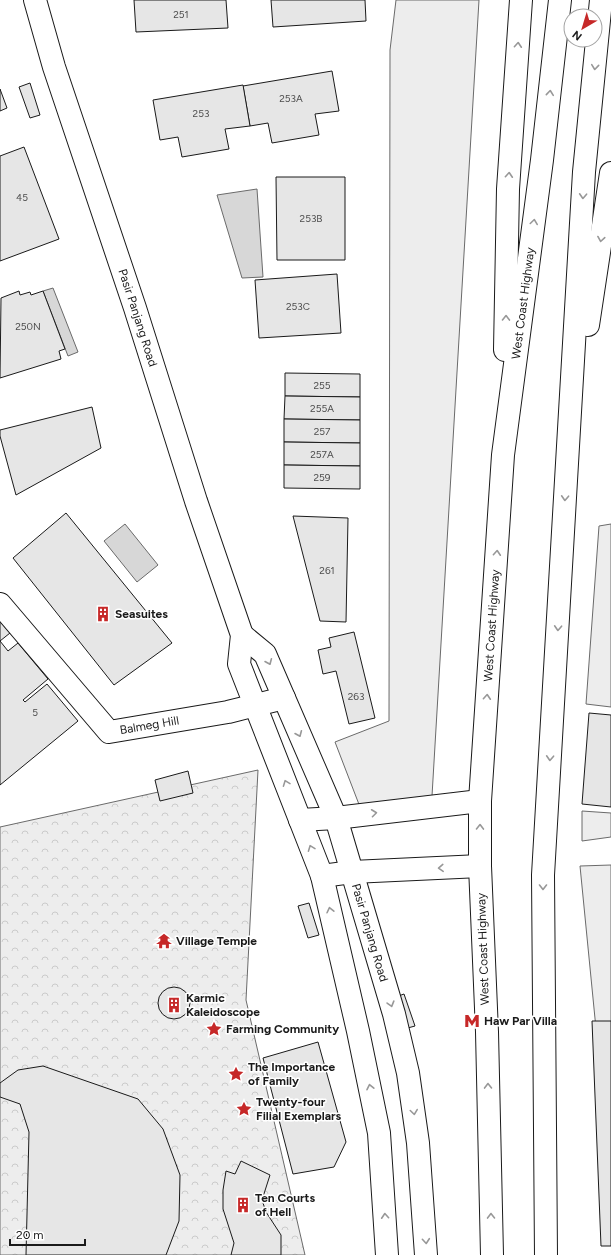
<svg xmlns="http://www.w3.org/2000/svg" width="611" height="1255" font-family="Figtree,sans-serif">
<defs>
<pattern id="park-crowns" width="20" height="18" patternUnits="userSpaceOnUse"><rect width="20" height="18" fill="#ededed"/><path d="M2 6a3 3 0 1 1 6 0M12 15a3 3 0 1 1 6 0" fill="none" stroke="#cbcbcb"/></pattern>
</defs>
<rect width="100%" height="100%" fill="#fff"/>
<!-- built -->
<g fill="#ededed" stroke="#6a6a6a">
<path d="M396,0H479L432,796L360,807L335,742L389,721L390,50Z"/>
<path d="M611,524V707L586,704L599,526Z"/>
<path d="M582,811L611,813V837L582,841Z"/>
<path d="M611,865V1181L580,866Z"/>
</g>
<!-- park -->
<path fill="url(#park-crowns)" stroke="#6a6a6a" d="M258,770L246,1000L305,1255H0V827Z"/>
<!-- water -->
<g fill="#d7d7d7" stroke="#6a6a6a">
<path d="M257,189L263,277L242,278L217,195Z"/>
<path d="M53,288L78,352L68,356L43,291Z"/>
<path d="M125,524L158,565L137,582L104,541Z"/>
</g>
<!-- building -->
<g fill="#e6e6e6" stroke="#1a1a1a">
<path d="M134,0H226L228,28L136,32Z"/>
<path d="M271,0H365L366,21L273,27Z"/>
<path d="M332,71L339,111L315,114L319,135L272,143L268,123L250,126L243,86Z"/>
<path d="M30,83L40,115L30,118L19,87Z"/>
<path d="M243,85L250,126L225,129L229,149L182,157L178,137L160,140L153,100Z"/>
<path d="M0,89L7,108L0,111Z"/>
<path d="M24,147L59,239L0,261V156Z"/>
<path d="M276,177H345V260H277Z"/>
<path d="M337,274L341,333L259,338L255,280Z"/>
<path d="M19,291L20,295L30,292L31,295L43,291L65,349L59,351L61,359L0,378L1,298Z"/>
<path d="M285,373L360,374V397L285,396Z"/>
<path d="M285,396L360,397V420L284,419Z"/>
<path d="M92,407L101,448L16,495L0,436V430Z"/>
<path d="M284,419L360,420V443L284,442Z"/>
<path d="M284,442L360,443V466L284,465Z"/>
<path d="M284,465L360,466V489L284,488Z"/>
<path d="M66,513L172,643L114,685L13,558Z"/>
<path d="M293,516L348,518L346,622L320,621Z"/>
<path d="M0,621L10,633L0,641Z"/>
<path d="M354,632L375,718L349,724L336,671L323,674L318,650L331,647L329,638Z"/>
<path d="M0,641L8,651L18,643L48,679L23,700L25,702L47,684L78,721L0,785Z"/>
<path d="M589,713L611,715V807L582,804Z"/>
<path d="M188,771L193,793L160,801L155,780Z"/>
<path d="M309,903L319,935L308,938L298,906Z"/>
<circle cx="174" cy="1003" r="16"/>
<path d="M404,994L415,1026L404,1029L393,998Z"/>
<path d="M592,1021H611V1246H601Z"/>
<path d="M318,1042L346,1142L334,1167L293,1174L263,1058Z"/>
<path d="M43,1066L138,1099L163,1129L180,1175L179,1221L166,1255H26L29,1132L20,1104L0,1097V1083L18,1070Z"/>
<path d="M241,1161L270,1175L262,1200L266,1212L281,1235V1255H231L234,1243L223,1209V1190L226,1171L235,1174Z"/>
</g>
<g fill="none" stroke-linecap="round" stroke-linejoin="round">
<defs>
<g id="minor">
<path id="s1" d="M0,604L109,732L228,712L284,698"/>
</g>
<g id="major">
<path id="s2" d="M35,0L54,67L135,308L196,501L242,635L239,664L322,876L358,1031L379,1133L387,1255"/>
<path id="s3" d="M242,635L265,654L336,818L352,872L394,1014L408,1073L418,1143L426,1255"/>
</g>
<g id="highway">
<path d="M588,325L611,173"/>
<path d="M505,350L508,189L521,0"/>
<path d="M300,820L336,818L480,801"/>
<path d="M322,876L352,872L480,866"/>
<path id="s4" d="M492,1255L487,1032L480,866V801L503,455L542,160L560,0"/>
<path d="M546,1255L543,875L584,172L601,0"/>
</g>
</defs>
<!-- minor casing -->
<use href="#minor" stroke="#1a1a1a" stroke-width="24"/>
<!-- major casing -->
<use href="#major" stroke="#1a1a1a" stroke-width="24"/>
<!-- highway casing -->
<use href="#highway" stroke="#1a1a1a" stroke-width="24"/>
<!-- minor -->
<use href="#minor" stroke="#fff" stroke-width="22"/>
<!-- major -->
<use href="#major" stroke="#fff" stroke-width="22"/>
<!-- highway -->
<use href="#highway" stroke="#fff" stroke-width="22"/>
</g>
<!-- one-way arrows -->
<defs><path id="oneway-chevron" d="M-2-3.5L2.5 0L-2 3.5" fill="none" stroke-width="1.6" stroke-linecap="round" stroke-linejoin="round"/></defs>
<g stroke="#989898">
<use href="#oneway-chevron" transform="translate(518 45) rotate(-86)"/>
<use href="#oneway-chevron" transform="translate(595 67) rotate(96)"/>
<use href="#oneway-chevron" transform="translate(550 93) rotate(-84)"/>
<use href="#oneway-chevron" transform="translate(509 175) rotate(-86)"/>
<use href="#oneway-chevron" transform="translate(583 196) rotate(93)"/>
<use href="#oneway-chevron" transform="translate(534 222) rotate(-82)"/>
<use href="#oneway-chevron" transform="translate(601 239) rotate(99)"/>
<use href="#oneway-chevron" transform="translate(506 318) rotate(-89)"/>
<use href="#oneway-chevron" transform="translate(565 498) rotate(93)"/>
<use href="#oneway-chevron" transform="translate(497 553) rotate(-86)"/>
<use href="#oneway-chevron" transform="translate(558 628) rotate(93)"/>
<use href="#oneway-chevron" transform="translate(269 662) rotate(67)"/>
<use href="#oneway-chevron" transform="translate(487 697) rotate(-86)"/>
<use href="#oneway-chevron" transform="translate(299 734) rotate(67)"/>
<use href="#oneway-chevron" transform="translate(550 758) rotate(93)"/>
<use href="#oneway-chevron" transform="translate(286 783) rotate(-111)"/>
<use href="#oneway-chevron" transform="translate(374 813) rotate(-7)"/>
<use href="#oneway-chevron" transform="translate(480 827) rotate(-89)"/>
<use href="#oneway-chevron" transform="translate(311 848) rotate(-111)"/>
<use href="#oneway-chevron" transform="translate(441 868) rotate(177)"/>
<use href="#oneway-chevron" transform="translate(543 887) rotate(90)"/>
<use href="#oneway-chevron" transform="translate(330 910) rotate(-103)"/>
<use href="#oneway-chevron" transform="translate(391 1004) rotate(74)"/>
<use href="#oneway-chevron" transform="translate(488 1086) rotate(-91)"/>
<use href="#oneway-chevron" transform="translate(370 1087) rotate(-102)"/>
<use href="#oneway-chevron" transform="translate(414 1112) rotate(82)"/>
<use href="#oneway-chevron" transform="translate(385 1216) rotate(-94)"/>
<use href="#oneway-chevron" transform="translate(491 1216) rotate(-91)"/>
<use href="#oneway-chevron" transform="translate(426 1241) rotate(85)"/>
</g>
<!-- icons -->
<defs>
<symbol id="building-bare" viewBox="-9 -9 18 18"><path d="M-4-6H4V6H1V3H-1V6H-4ZM-2.5-4.3h1.7v1.8h-1.7ZM.8-4.3h1.7v1.8H.8ZM-2.5-1h1.7V.8h-1.7ZM.8-1h1.7V.8H.8Z" fill="#c62828" stroke="#fff" stroke-width="2.5" paint-order="stroke"/></symbol>
<symbol id="temple-bare" viewBox="-9 -9 18 18"><path d="M0-6L5-2H3V0L6.5 2.5H4V6H1.5V3h-3V6H-4V2.5H-6.5L-3 0V-2H-5Z" fill="#c62828" stroke="#fff" stroke-width="2.5" paint-order="stroke"/></symbol>
<symbol id="metro-bare" viewBox="-9 -9 18 18"><path d="M-5.5 5V-5H-3L0 0L3-5H5.5V5H3V-.5L0 4L-3-.5V5Z" fill="#c62828" stroke="#fff" stroke-width="2.5" paint-order="stroke"/></symbol>
<symbol id="sight-bare" viewBox="-9 -9 18 18"><path d="M0-6L1.8-2.2L6-1.7L2.9 1.2L3.7 5.4L0 3.3L-3.7 5.4L-2.9 1.2L-6-1.7L-1.8-2.2Z" fill="#c62828" stroke="#fff" stroke-width="2.5" paint-order="stroke"/></symbol>
</defs>
<g fill-rule="evenodd">
<use href="#building-bare" x="92" y="603" width="22" height="22"/>
<use href="#temple-bare" x="153" y="930" width="22" height="22"/>
<use href="#building-bare" x="163" y="994" width="22" height="22"/>
<use href="#metro-bare" x="461" y="1010" width="22" height="22"/>
<use href="#sight-bare" x="203" y="1018" width="22" height="22"/>
<use href="#sight-bare" x="225" y="1063" width="22" height="22"/>
<use href="#sight-bare" x="233" y="1098" width="22" height="22"/>
<use href="#building-bare" x="232" y="1194" width="22" height="22"/>
</g>
<g text-anchor="middle" stroke-width="3" stroke-linejoin="round" paint-order="stroke">
<!-- number labels -->
<g font-size="10" fill="#4d4d4d">
<text x="181" y="18">251</text>
<text x="291" y="102">253A</text>
<text x="201" y="117">253</text>
<text x="22" y="201">45</text>
<text x="311" y="222">253B</text>
<text x="298" y="310">253C</text>
<text x="28" y="330">250N</text>
<text x="322" y="389">255</text>
<text x="322" y="412">255A</text>
<text x="322" y="435">257</text>
<text x="322" y="458">257A</text>
<text x="322" y="481">259</text>
<text x="327" y="574">261</text>
<text x="356" y="700">263</text>
<text x="35" y="716">5</text>
</g>
<!-- street labels -->
<g font-size="12" fill="#1a1a1a" stroke="#fff">
<text dy="4" stroke="none"><textPath href="#s4" startOffset="954">West Coast Highway</textPath></text>
<text dy="4" stroke="none"><textPath href="#s2" startOffset="334">Pasir Panjang Road</textPath></text>
<text dy="4" stroke="none"><textPath href="#s4" startOffset="630">West Coast Highway</textPath></text>
<text dy="4" stroke="none"><textPath href="#s1" startOffset="209">Balmeg Hill</textPath></text>
<text dy="4" stroke="none"><textPath href="#s3" startOffset="328">Pasir Panjang Road</textPath></text>
<text transform="translate(483 949) rotate(-92)" y="4">West Coast Highway</text>
</g>
<!-- poi labels -->
<g font-size="12" font-weight="bold" fill="#1a1a1a" stroke="#fff" text-anchor="start">
<text x="115" y="618">Seasuites</text>
<text x="176" y="945">Village Temple</text>
<text x="186" y="1002">Karmic<tspan x="186" dy="14">Kaleidoscope</tspan></text>
<text x="484" y="1025">Haw Par Villa</text>
<text x="226" y="1033">Farming Community</text>
<text x="248" y="1071">The Importance<tspan x="248" dy="14">of Family</tspan></text>
<text x="256" y="1106">Twenty-four<tspan x="256" dy="14">Filial Exemplars</tspan></text>
<text x="255" y="1202">Ten Courts<tspan x="255" dy="14">of Hell</tspan></text>
</g>
</g>
<!-- north arrow -->
<g transform="translate(583 28) rotate(218)"><circle r="19" fill="#ffffff" stroke="#a3a3a3"/>
<path d="M0-3L7 15L0 10L-7 15Z" fill="#c62828"/>
<text y="-6" font-size="11" font-weight="bold" text-anchor="middle" fill="#1a1a1a">N</text>
</g>
<!-- scale -->
<path d="M10 1239v6h75v-6" fill="none" stroke="#1a1a1a" stroke-width="2"/>
<text x="16" y="1239" font-size="12" fill="#1a1a1a" stroke="#ffffff" stroke-width="3" paint-order="stroke">20 m</text>
</svg>
